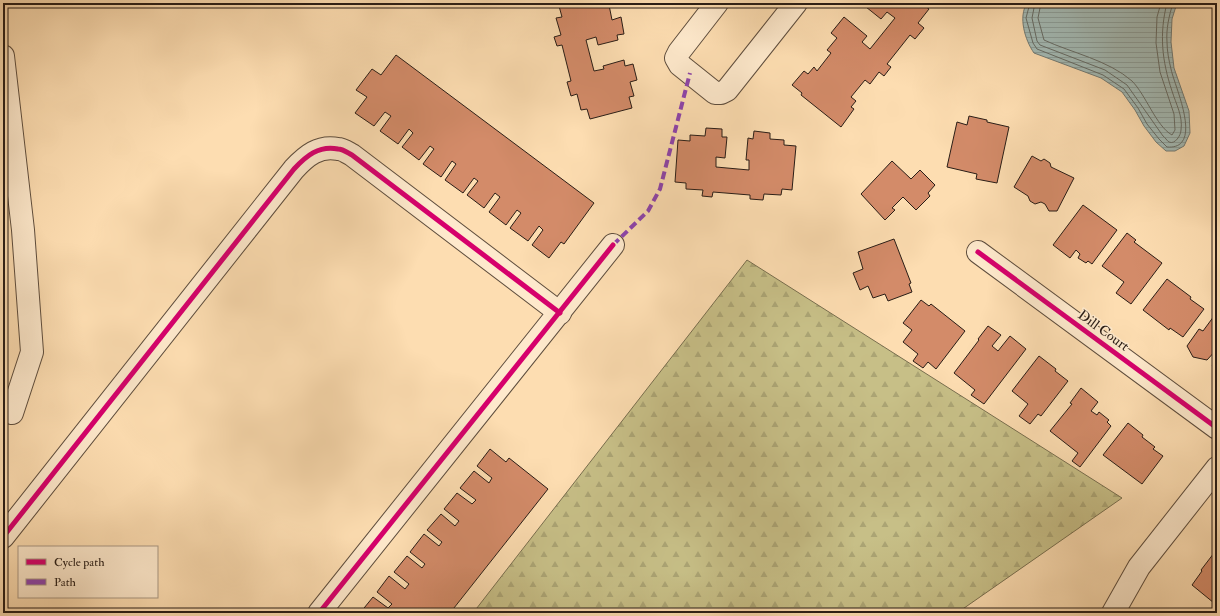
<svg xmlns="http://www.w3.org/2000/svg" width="1220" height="616" font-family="'IM FELL Double Pica',serif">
<defs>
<pattern id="forest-firs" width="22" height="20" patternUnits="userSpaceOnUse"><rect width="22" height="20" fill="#c7bf87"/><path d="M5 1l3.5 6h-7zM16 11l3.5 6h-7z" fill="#aba474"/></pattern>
<pattern id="water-rules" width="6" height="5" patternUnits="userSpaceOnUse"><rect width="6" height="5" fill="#a3bab5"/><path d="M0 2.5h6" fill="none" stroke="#8c9f9b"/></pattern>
</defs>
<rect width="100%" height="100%" fill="#fdddb1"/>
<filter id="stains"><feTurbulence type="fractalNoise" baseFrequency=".005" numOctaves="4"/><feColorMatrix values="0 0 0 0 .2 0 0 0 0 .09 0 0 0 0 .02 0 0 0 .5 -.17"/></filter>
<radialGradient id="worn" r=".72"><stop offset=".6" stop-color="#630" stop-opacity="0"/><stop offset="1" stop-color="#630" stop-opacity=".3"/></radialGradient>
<!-- forest -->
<path fill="url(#forest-firs)" stroke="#786e4e" d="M747,260L1122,498L957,613H473Z"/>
<!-- water -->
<path fill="url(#water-rules)" stroke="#727b75" d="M1027,3H1177L1172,19L1171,42L1174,68L1189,111L1190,133L1184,146L1175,151H1166L1156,142L1144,126L1135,110L1122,92L1101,78L1034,53C1025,40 1018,17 1027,3Z"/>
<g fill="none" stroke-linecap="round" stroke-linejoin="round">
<!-- shore -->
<g stroke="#666c66" stroke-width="1">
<path d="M1030,3L1026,18L1033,43L1037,49L1103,75L1124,89L1138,108L1147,124L1159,139L1167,147C1205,150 1174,85 1171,69C1169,61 1167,51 1167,42C1166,29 1169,16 1173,3"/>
<path d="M1035,3L1032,18L1037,41L1040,45L1105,70L1127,85L1163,136C1165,137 1167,141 1169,142C1175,145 1181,135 1181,130C1183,116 1176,104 1172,91C1162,61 1159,34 1167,3"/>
<path d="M1041,3L1038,18L1044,40C1072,53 1108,60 1132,81C1146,95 1156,126 1172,135L1175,130L1174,114L1160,72L1156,43L1157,17L1161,3"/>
</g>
</g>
<!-- building -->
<g fill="#d38b69" stroke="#291d16">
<path d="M570,3H602L603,6L609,5L612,20L621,17L624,34L617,35L618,40L598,45L596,37L586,40L594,71L604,69L603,66L624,60L625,66L633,64L637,80L630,82L634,96L629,97L632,108L590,119L587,109L581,110L577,94L571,96L567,82L571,81L562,45L557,46L554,37L561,35L556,18L562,17L559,6Z"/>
<path d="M861,3H927L925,6L929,9L918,23L924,28L915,39L910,35L887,64L891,67L884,76L879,72L870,84L865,80L851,97L856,101L851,107L854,109L841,127L801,95L802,93L792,85L804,71L808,74L814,67L817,71L831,53L827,50L837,38L831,33L844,17L867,36L862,42L870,49L895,18L887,12L881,19Z"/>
<path d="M396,55L594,203L564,244L561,242L549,258L532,245L543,230L539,226L528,241L510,228L521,213L517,210L506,225L489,212L500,197L495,193L484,208L467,195L478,181L474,178L463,193L445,180L456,164L452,161L441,177L423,164L434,149L430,146L419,160L402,147L413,133L409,129L398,144L380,131L391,116L385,112L374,126L355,113L367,97L356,90L372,69L381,75Z"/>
<path d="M969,116L987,120V122L1009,127L997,183L976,179L977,174L947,167L957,122L967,125Z"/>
<path d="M706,128L722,129V137H727L725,158L716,157V167L749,170V160H746L748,138L753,139L754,131L770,133V139L784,140V145L796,146L792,190L782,189L781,195L764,194L763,200L750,199V195L713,192L712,197L702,196L703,190L686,189V183L675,182L678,140L690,141V135L705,136Z"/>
<path d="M1032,156L1041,161L1044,159L1050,163L1051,167L1074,178L1057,211H1049L1045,204L1041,202L1035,204L1030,201L1028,196L1014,187Z"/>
<path d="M892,161L911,179L920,170L935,185L928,193L930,196L916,210L903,197L892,208L895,210L885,220L861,194Z"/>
<path d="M1083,205L1117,230L1092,264L1088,261L1086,263L1078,258L1080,254L1076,250L1070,258L1053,245Z"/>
<path d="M1127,233L1136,240L1134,242L1162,263L1131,304L1116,293L1124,282L1102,266Z"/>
<path d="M894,239L911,283L909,284L912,292L888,301L885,294L873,298L868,286L860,290L853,273L863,269L858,252Z"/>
<path d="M1167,279L1191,297L1190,299L1204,309L1183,337L1170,328L1169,330L1143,310Z"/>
<path d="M921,300L929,306L931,304L965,331L936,369L928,362L923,368L913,361L918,354L903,342L912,330L903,323Z"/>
<path d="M1217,312V349L1207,360L1193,357L1187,346L1199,329L1203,331Z"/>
<path d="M988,326L1001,335L992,346L998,351L1010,336L1026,349L984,404L971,395L975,390L954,373L979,340L978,339Z"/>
<path d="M1039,356L1056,369L1055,371L1068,381L1041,416L1038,414L1030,424L1019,416L1028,404L1012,391Z"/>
<path d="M1217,360V369L1212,366Z"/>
<path d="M1081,388L1098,402L1091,411L1097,415L1099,412L1109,420L1107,422L1111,426L1080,467L1072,461L1078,453L1050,431L1072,404L1070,403Z"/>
<path d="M1128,423L1143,435L1142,437L1155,447L1153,449L1163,456L1142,484L1103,455Z"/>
<path d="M490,449L506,462L509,458L548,489L450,613H360L373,597L388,608L392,604L377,592L389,576L405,589L409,584L394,572L407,556L422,568L425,564L410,552L424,534L439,546L442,542L427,530L441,514L455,526L459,521L444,509L457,493L472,504L476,500L460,488L474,471L489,483L492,478L477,466Z"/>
<path d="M1214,553L1216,555L1217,553V599L1214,603L1192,585L1202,571L1201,570Z"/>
</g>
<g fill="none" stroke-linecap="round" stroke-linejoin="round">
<defs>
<g id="minor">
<path d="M717,3L679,52L676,58L680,65L715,93H721L727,90L796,3"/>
<path d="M3,56L23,230L32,352L12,413"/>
<path d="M978,252L1217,428"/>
<path d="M3,537L294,169C306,156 319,145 338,149C343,149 348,153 352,155L560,313"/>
<path d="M319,613L613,245"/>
<path d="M1113,613L1139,567L1217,468"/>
</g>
</defs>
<!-- minor casing -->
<use href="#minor" stroke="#5e4d3d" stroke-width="24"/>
<!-- minor -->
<use href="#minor" stroke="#fee9cc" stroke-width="22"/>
<!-- quiet -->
<path stroke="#8e44ad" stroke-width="4" stroke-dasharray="8 4" stroke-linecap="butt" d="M613,245L648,211L660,189L690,73"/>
<defs>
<g id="cycleway">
<path d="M978,252L1217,428"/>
<path d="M3,537L294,169C306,156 319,145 338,149C343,149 348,153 352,155L560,313"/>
<path d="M319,613L613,245"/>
</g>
</defs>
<!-- cycleway casing -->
<use href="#cycleway" stroke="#fee9cc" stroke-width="8"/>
<!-- cycleway -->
<use href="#cycleway" stroke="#d6006c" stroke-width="5"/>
</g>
<g text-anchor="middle" stroke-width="3" stroke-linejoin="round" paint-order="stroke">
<!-- street labels -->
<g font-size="14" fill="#291d16" stroke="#fee9cc">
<text transform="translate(1104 330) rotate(36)" y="5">Dill Court</text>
</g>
</g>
<!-- margin -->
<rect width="1220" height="616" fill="none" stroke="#fdddb1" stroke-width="16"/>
<rect x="4" y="4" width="1212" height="608" fill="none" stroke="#291d16" stroke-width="2"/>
<rect x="8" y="8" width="1204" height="600" fill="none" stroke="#291d16"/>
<!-- legend -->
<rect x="18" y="546" width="140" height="52" fill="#fee9cc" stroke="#a99783"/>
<rect x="26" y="559" width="20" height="6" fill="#d6006c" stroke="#a99783"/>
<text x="54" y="566" font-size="12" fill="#291d16">Cycle path</text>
<rect x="26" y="579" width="20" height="6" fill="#8e44ad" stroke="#a99783"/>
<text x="54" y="586" font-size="12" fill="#291d16">Path</text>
<rect width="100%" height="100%" filter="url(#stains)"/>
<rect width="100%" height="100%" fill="url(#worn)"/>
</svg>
